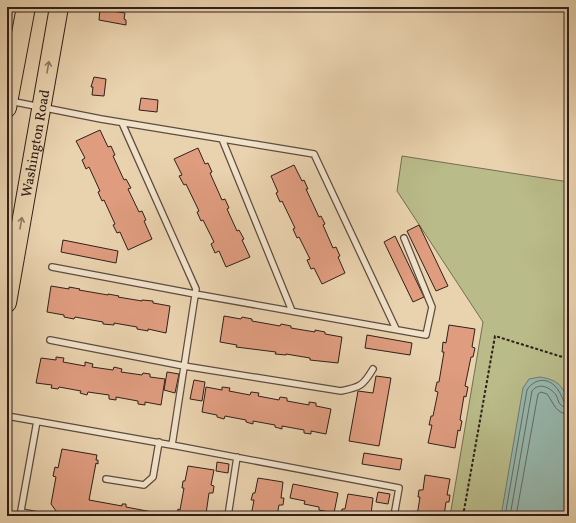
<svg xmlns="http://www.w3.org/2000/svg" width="576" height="523" font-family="Vollkorn,serif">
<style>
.green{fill:#b9bb89;stroke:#746e52}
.water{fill:#97b7ac;stroke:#6e7b72}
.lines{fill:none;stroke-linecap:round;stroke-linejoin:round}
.shore{stroke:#646c63;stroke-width:1}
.building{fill:#df9c7f;stroke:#30201a}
.lane-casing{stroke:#5e4c3f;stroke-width:8}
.primary-casing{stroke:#30201a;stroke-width:20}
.path{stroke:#30201a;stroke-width:2;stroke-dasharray:3 2;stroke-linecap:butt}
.lane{stroke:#f1e2ca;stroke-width:5.5}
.primary{stroke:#e9d2ae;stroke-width:18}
.oneway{stroke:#8c7964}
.labels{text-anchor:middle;stroke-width:3;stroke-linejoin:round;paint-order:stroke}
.street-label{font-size:14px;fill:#30201a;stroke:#f1e2ca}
</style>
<rect width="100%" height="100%" fill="#e9d2ae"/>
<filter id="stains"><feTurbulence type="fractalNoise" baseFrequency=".005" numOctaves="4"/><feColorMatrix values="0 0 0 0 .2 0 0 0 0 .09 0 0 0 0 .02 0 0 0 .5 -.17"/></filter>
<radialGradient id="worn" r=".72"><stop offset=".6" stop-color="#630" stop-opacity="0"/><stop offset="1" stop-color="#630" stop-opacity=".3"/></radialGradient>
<!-- green -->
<path class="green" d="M402 156 569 182V516H450L483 322 397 191Z"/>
<!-- water -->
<path class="water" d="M540 377C559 380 564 387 569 405V516H501L523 388 529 379Z"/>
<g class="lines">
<!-- shore -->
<path class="shore" d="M505 516 527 390C533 380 545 377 554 385 559 390 562 396 564 402L569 403
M510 516 532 391C539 382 550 387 556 395 558 398 558 402 560 404 563 407 565 408 569 408
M516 516 538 394 541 392 547 394C554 403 555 414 569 414"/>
</g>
<!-- building -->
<path class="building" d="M100 9 125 13 124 19 126 20V25L99 20Z
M94 77 106 79 104 96 92 95 93 87H91Z
M141 98 158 100 157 112 139 110Z
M100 130 108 147 111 146 115 155 113 156 124 180 126 179 131 188 128 189 139 212 142 211 146 220 144 221 152 239 128 250 120 232 117 233 113 225 115 224 104 200 102 201 98 192 100 191 89 167 86 169 82 160 85 158 76 141Z
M198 148 205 164 208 163 212 172 210 173 222 200 225 199 229 208 227 209 237 231 239 230 244 239 242 240 250 257 226 267 219 251 215 253 211 244 214 242 203 220 201 221 197 212 199 211 186 184 184 185 179 176 182 175 174 159Z
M294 165 302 181 304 180 308 189H306L319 217 321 216 325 224 323 225 333 248 336 247 340 256 338 257 345 273 322 284 314 268 311 269 307 260 310 259 299 237 297 238 293 229 295 228 282 201 280 202 276 193 278 192 271 176Z
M419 225 448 286 436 291 407 231Z
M395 236 424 297 413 302 384 242Z
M63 240 118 251 116 263 61 252Z
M51 286 69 289V287L80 289 79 290 108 295V294L119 296 118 297 142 301V300L153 301V303L170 306 166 333 148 329V331L137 329V327L114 323V325L103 324V322L75 317 74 319 64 317V315L47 312Z
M224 316 241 319 242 317 252 319V321L280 326 281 324 291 326V328L315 332V330L325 332V334L342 337 338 363 310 360V358L286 354V355L275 354 276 352 236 347 237 345 220 342Z
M449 325 475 329 472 347 475 348 473 357H471L465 386 468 387 466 397 464 396 460 420 462 421 460 431 458 430 455 448 428 443 432 425H429L431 416H433L438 392 435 391 437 382H439L444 352H442L443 342 446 343Z
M367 335 412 343 410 355 365 348Z
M56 357 64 358 63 362 85 366V362L93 364 92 367 113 370 114 367 122 369 121 372 142 375 143 373 150 374V377L165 379 161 405 145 402V405L138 404V401L116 397V400L109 399V395L88 392 87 395 80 393 81 391 59 387 58 389 51 388 52 385 36 383 41 358 56 360Z
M167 372 179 374 175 393 164 390Z
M376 376 391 378 379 446 349 441 358 391 373 393Z
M194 380 205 382 202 401 190 399Z
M206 387 222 390V387L230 388 229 391 250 395 251 392 259 393 258 396 279 400 280 397 287 398V401L309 405V402L316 403V406L331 409 326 434 311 431V434L304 433V430L282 426V429L275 427V425L253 421V424L246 422V420L225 416 224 419 217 417V415L202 412Z
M62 449 97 455 96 460H98V464L96 463 89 500 122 506V504H126V507L152 512 151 516H57L59 515 51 504 56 477 53 476 55 467 58 468Z
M364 453 402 459 400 470 362 464Z
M217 462 229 464 228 473 216 471Z
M188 466 214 470 211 485 214 486 213 493H209L206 514 209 515V516H177L178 509 180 510 184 488H182L183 481H185Z
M425 475 450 479 447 495H450L449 502H446L444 516H417L420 497H418L419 490H423Z
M258 478 283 482 281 498H284L283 505H279L277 516H251L254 500H251L253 493H255Z
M293 484 338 493 334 513 319 510V507L304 504 305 501 290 498Z
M378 492 390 494 388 504 376 502Z
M348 494 373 498 371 514H373V516H341L342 509H345Z"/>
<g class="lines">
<!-- lane casing -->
<g class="lane-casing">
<path id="lane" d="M10 101 101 119 314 154 396 329
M122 123 196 289 172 445
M222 139 292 311
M52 267 195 294 426 335 432 307 404 238
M50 340 184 366 341 391C360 387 363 386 373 369
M7 416 177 446 399 488 394 516
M106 479 144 485 153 477 159 442
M21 512 42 516
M20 516 37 421
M228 516 237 457"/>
</g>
<!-- primary casing -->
<g class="primary-casing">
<g id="primary">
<path d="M7 108 26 7"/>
<path id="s1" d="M7 303 59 7"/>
</g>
</g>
<!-- path -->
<path class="path" d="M463 516 495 336 569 359"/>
<!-- lane -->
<use href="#lane" class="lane"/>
<!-- primary -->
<use href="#primary" class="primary"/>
</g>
<!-- one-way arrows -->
<defs><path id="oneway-shaft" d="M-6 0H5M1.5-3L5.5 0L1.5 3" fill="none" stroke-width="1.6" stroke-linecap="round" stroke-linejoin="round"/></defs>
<g class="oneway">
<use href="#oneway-shaft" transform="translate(48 67) rotate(-80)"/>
<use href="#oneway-shaft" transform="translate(21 223) rotate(-80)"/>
</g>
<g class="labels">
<!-- street labels -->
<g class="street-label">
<text dy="5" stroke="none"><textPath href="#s1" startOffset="162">Washington Road</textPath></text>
</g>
</g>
<!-- margin -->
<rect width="576" height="523" fill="none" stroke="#e9d2ae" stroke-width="24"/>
<rect x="8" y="8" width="560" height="507" fill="none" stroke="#30201a" stroke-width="2"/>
<rect x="12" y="12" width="552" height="499" fill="none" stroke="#30201a"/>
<rect width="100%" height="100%" filter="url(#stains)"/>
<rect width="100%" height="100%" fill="url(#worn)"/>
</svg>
